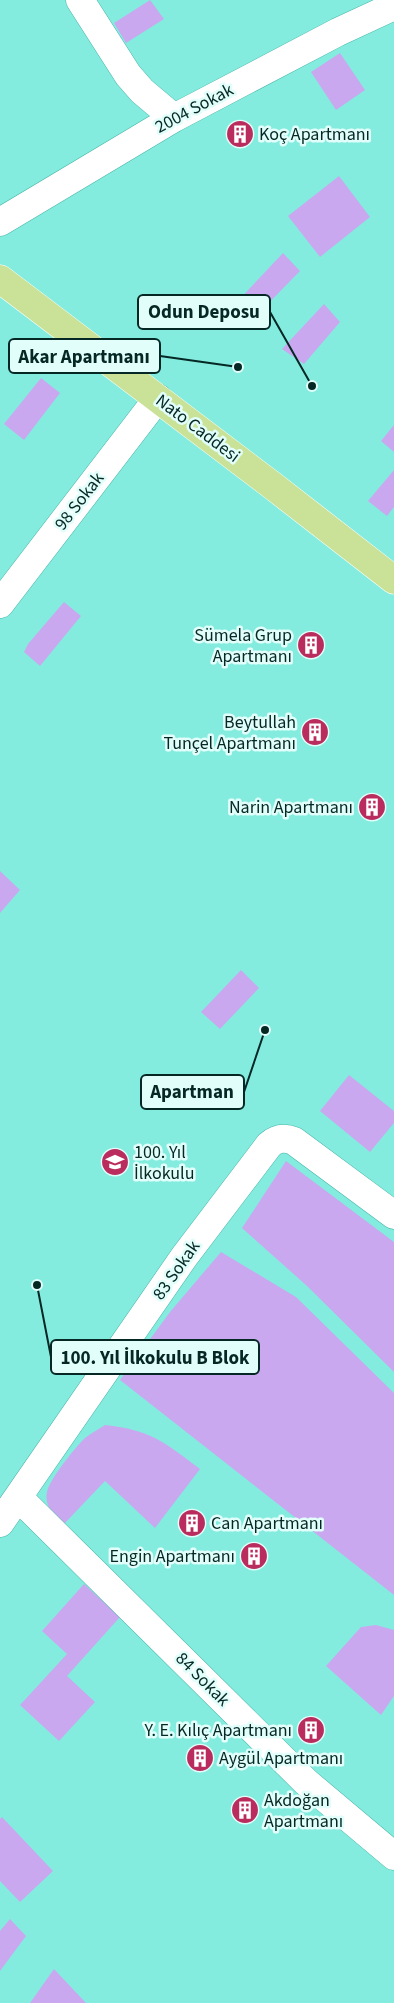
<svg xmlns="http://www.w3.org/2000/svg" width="394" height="2003" font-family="'Source Sans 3',sans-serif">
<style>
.green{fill:#c9a8ef}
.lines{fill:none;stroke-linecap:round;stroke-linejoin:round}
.minor-casing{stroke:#49b5a9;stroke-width:29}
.major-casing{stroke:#fff;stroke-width:29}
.minor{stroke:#fff;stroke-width:28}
.major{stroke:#c9e297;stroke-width:28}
.labels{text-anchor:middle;stroke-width:5;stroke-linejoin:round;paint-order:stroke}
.street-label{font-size:18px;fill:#052825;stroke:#e2fefa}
.poi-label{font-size:18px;fill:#052825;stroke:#e2fefa;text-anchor:start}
.leader{fill:none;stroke:#052825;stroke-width:2}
.callout-dot{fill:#052825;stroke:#e2fefa;stroke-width:2}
.callout{fill:#e2fefa;stroke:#052825;stroke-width:2}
.callout-label{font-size:19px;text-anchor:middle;font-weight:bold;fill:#052825}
</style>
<rect width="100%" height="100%" fill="#83ecdf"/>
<!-- green -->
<path class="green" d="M150 0 164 19 126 43 114 23Z
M340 53 365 90 336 110 311 72Z
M339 176 370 217 320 257 288 216Z
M283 253 300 271 253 319 234 305Z
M324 304 340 322 304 364 282 349Z
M41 378 60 393 24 440 4 424Z
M394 425V452L381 441Z
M394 470V507L387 516 368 501Z
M64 602 81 616 40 666 24 652 28 644Z
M0 871 20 890 0 913Z
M241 970 259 988 220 1029 201 1012Z
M349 1075 394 1111V1123L370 1152 320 1111Z
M286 1161 394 1242V1372L307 1286 242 1228Z
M221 1252 296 1297 394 1393V1595L120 1380 170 1312Z
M105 1425C151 1430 164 1442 200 1469L155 1528 105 1481 64 1524C54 1516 44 1506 47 1492 49 1480 76 1446 85 1438 91 1433 99 1429 105 1425Z
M84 1584 120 1617 67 1676 95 1702 59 1741 20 1705 67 1654 42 1631Z
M376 1625 394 1630V1696L381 1715 326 1666 361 1627Z
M2 1817 53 1871 20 1902 0 1881V1819Z
M10 1919 26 1936 0 1971V1931Z
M54 1969 86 2003H30Z"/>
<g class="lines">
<!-- minor casing -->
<g class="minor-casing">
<path id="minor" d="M80 0 128 75 142 91 174 118
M0 222 174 118 338 32 394 6
M0 604 158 398
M18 1497 306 1782 394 1856
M0 1523 184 1257 269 1145C277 1138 284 1137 294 1141L394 1215"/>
</g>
<!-- major casing -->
<g class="major-casing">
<path id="major" d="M0 279 273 486 394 580"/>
</g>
<!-- minor -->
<use href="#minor" class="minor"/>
<!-- major -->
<use href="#major" class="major"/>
</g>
<!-- icons -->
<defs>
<g id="building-disc" transform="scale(1.4375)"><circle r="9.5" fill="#ba2c5d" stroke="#e2fefa"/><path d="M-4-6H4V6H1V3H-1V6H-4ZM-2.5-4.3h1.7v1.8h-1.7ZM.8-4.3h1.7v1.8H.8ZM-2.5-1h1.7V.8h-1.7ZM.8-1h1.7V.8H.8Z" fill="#fff"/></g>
<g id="school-disc" transform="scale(1.4375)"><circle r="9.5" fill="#ba2c5d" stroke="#e2fefa"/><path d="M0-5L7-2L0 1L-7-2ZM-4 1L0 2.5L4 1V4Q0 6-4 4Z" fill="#fff"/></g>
</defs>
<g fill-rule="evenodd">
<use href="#building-disc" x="240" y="134"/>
<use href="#building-disc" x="311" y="645"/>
<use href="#building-disc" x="315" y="732"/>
<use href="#building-disc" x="372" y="807"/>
<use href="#school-disc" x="115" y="1162"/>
<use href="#building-disc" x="192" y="1523"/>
<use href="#building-disc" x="254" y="1556"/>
<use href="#building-disc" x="311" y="1730"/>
<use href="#building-disc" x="200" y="1758"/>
<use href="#building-disc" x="245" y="1810"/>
</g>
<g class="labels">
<!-- street labels -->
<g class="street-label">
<text transform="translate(194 108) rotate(-28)" y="6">2004 Sokak</text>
<text transform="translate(198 428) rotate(37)" y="6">Nato Caddesi</text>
<text transform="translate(79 501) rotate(-52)" y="6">98 Sokak</text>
<text transform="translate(176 1270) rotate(-55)" y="6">83 Sokak</text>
<text transform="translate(203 1679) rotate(45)" y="6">84 Sokak</text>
</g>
<!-- poi labels -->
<g class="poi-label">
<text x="259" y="140">Koç Apartmanı</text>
<text x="292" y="641" text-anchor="end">Sümela Grup<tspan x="292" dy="21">Apartmanı</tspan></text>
<text x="296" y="728" text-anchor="end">Beytullah<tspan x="296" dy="21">Tunçel Apartmanı</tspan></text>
<text x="353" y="813" text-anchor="end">Narin Apartmanı</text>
<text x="134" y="1158">100. Yıl<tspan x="134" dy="21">İlkokulu</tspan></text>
<text x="211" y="1529">Can Apartmanı</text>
<text x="235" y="1562" text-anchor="end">Engin Apartmanı</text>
<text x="292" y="1736" text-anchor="end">Y. E. Kılıç Apartmanı</text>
<text x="219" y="1764">Aygül Apartmanı</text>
<text x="264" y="1806">Akdoğan<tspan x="264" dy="21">Apartmanı</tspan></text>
</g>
</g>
<!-- callouts -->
<path class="leader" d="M312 386L270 312M238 367L160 356M265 1030L244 1092M37 1285L51 1357"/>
<g class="callout-dot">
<circle cx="312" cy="386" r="5"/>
<circle cx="238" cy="367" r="5"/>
<circle cx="265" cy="1030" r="5"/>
<circle cx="37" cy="1285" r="5"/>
</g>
<g class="callout">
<rect x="138" y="295" width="132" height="34" rx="5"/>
<rect x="9" y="339" width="151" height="34" rx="5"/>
<rect x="141" y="1075" width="103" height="34" rx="5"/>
<rect x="51" y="1340" width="208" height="34" rx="5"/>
</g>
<g class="callout-label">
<text x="204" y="318">Odun Deposu</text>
<text x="84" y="363">Akar Apartmanı</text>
<text x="192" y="1098">Apartman</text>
<text x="155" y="1364">100. Yıl İlkokulu B Blok</text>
</g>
</svg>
